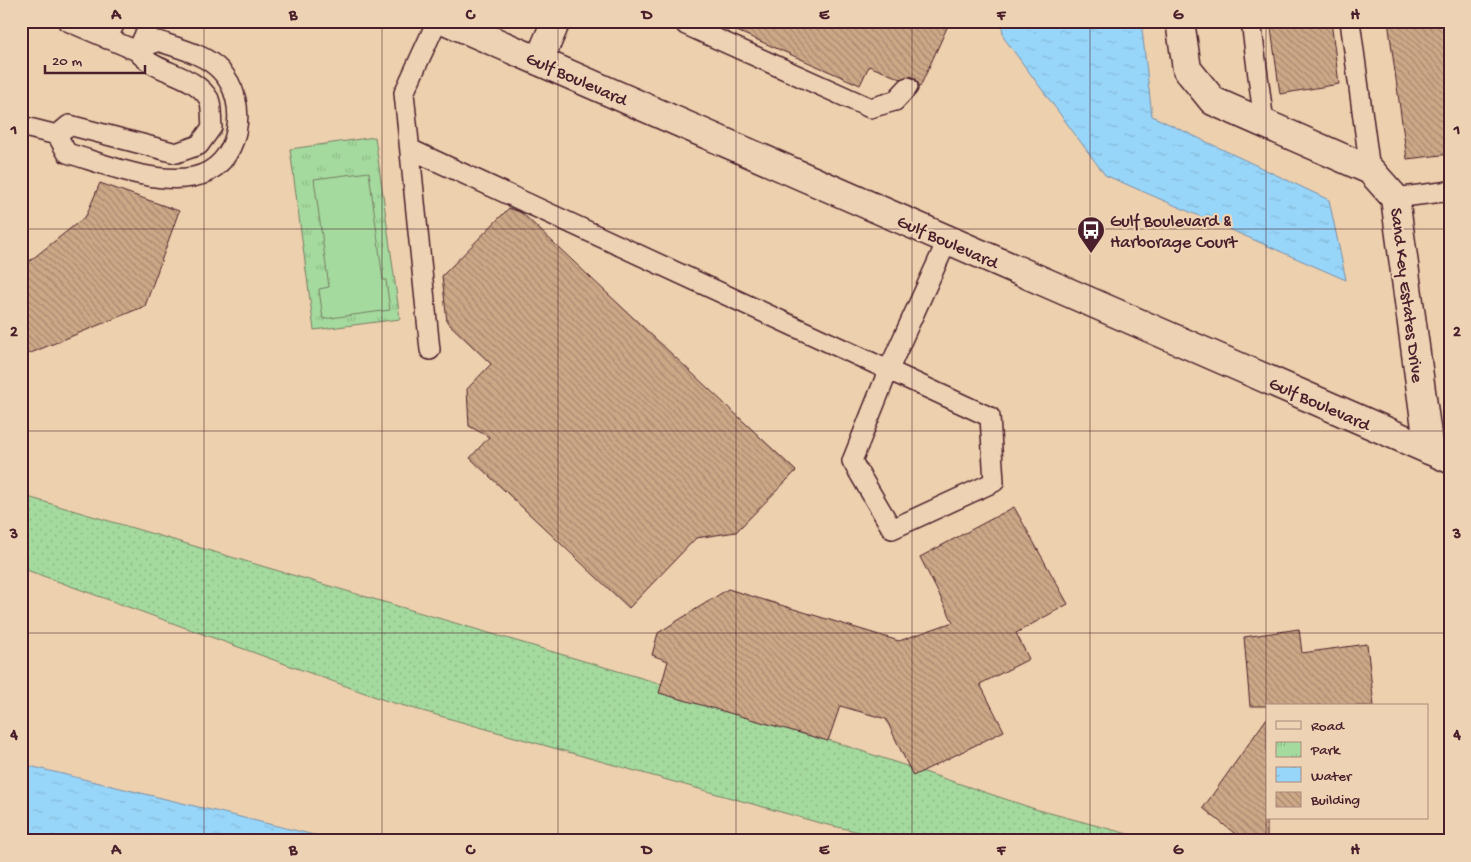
<svg xmlns="http://www.w3.org/2000/svg" width="1471" height="862" font-family="'Gochi Hand',sans-serif">
<style>
.grass{fill:url(#grass-dots);stroke:#777c64}
.park{fill:url(#park-tufts);stroke:#777c64}
.pitch{fill:#a4da9e;stroke:#777c64}
.water{fill:url(#water-ripples);stroke:#798da7}
.building{fill:url(#building-back-hatch);stroke:#4a1f2b}
.lines{fill:none;stroke-linecap:round;stroke-linejoin:round}
.service-casing{stroke:#4a1f2b;stroke-width:22}
.minor-casing{stroke:#4a1f2b;stroke-width:31}
.primary-casing{stroke:#4a1f2b;stroke-width:31}
.service{stroke:#edd2b4;stroke-width:19}
.minor{stroke:#edd2b4;stroke-width:28}
.primary{stroke:#edd2b4;stroke-width:28}
.grid{fill:none;stroke:#4a1f2b;stroke-width:1;stroke-opacity:0.55}
.labels{text-anchor:middle;stroke-width:4.5;stroke-linejoin:round;paint-order:stroke}
.street-label{font-size:18px;fill:#4a1f2b;stroke:#edd2b4}
.poi-label{font-size:18px;fill:#4a1f2b;stroke:#edd2b4;text-anchor:start}
.neatline{fill:none;stroke:#4a1f2b;stroke-width:2}
.grid-label{font-size:16px;text-anchor:middle;font-weight:bold;fill:#4a1f2b}
</style>
<defs>
<pattern id="grass-dots" width="8" height="8" patternUnits="userSpaceOnUse" patternTransform="scale(1.25)"><rect width="8" height="8" fill="#a4da9e"/><path d="M2 2h.1M6 6h.1" fill="none" stroke="#8fbb88" stroke-width="1.8" stroke-linecap="round"/></pattern>
<pattern id="park-tufts" width="24" height="20" patternUnits="userSpaceOnUse" patternTransform="scale(1.25)"><rect width="24" height="20" fill="#a4da9e"/><path d="M3 7l-1-3M5 7V3M7 7l1-3M15 17l-1-3M17 17v-4M19 17l1-3" fill="none" stroke="#8fbb88"/></pattern>
<pattern id="water-ripples" width="26" height="14" patternUnits="userSpaceOnUse" patternTransform="scale(1.25)"><rect width="26" height="14" fill="#98d6f9"/><path d="M2 4q2-2 4 0t4 0M15 11q2-2 4 0t4 0" fill="none" stroke="#84b7d6"/></pattern>
<pattern id="building-back-hatch" width="6" height="6" patternUnits="userSpaceOnUse" patternTransform="scale(1.25)"><rect width="6" height="6" fill="#cca887"/><path d="M-1 5l2 2M0 0l6 6M5-1l2 2" fill="none" stroke="#a8886f"/></pattern>
</defs>
<rect width="100%" height="100%" fill="#edd0ad"/>
<filter id="ink" filterUnits="userSpaceOnUse"><feTurbulence type="fractalNoise" baseFrequency=".02" numOctaves="2"/><feDisplacementMap in="SourceGraphic" scale="10" xChannelSelector="R" yChannelSelector="G"/><feConvolveMatrix kernelMatrix="1 2 1 2 8 2 1 2 1" color-interpolation-filters="sRGB"/></filter>
<g filter="url(#ink)">
<!-- grass -->
<path class="grass" d="M21 495 655 682 1035 809 1154 841H899L820 823 387 701 21 568Z"/>
<!-- park -->
<path class="park" d="M375 137 400 319 314 330 290 149Z"/>
<!-- pitch -->
<path class="pitch" d="M369 172 383 280H386L390 310 323 319 319 289 329 287 314 179Z"/>
<!-- water -->
<path class="water" d="M1001 21H1141L1152 116 1329 200 1346 280 1105 175 1004 38Z
M21 764 339 841H21Z"/>
<!-- building -->
<path class="building" d="M714 21H950L920 87 916 79 911 76 901 79 869 66 860 85Z
M1270 21H1331L1339 84 1280 94Z
M1388 21H1450V154L1407 159Z
M100 183 179 211 145 306 21 357V268L86 216Z
M509 208 522 213 796 471 736 532 696 538 629 608 470 458 489 437 469 426 467 389 491 364 447 322 442 276Z
M1014 507 1068 604 1016 633 1029 659 980 684 1004 731 913 776 886 719 840 706 828 741 659 693 668 661 652 655 658 633 728 589 899 641 953 622 920 557Z
M1299 629 1302 653 1367 644 1374 706H1250L1244 637Z
M1267 718V841H1244L1203 808Z"/>
<g class="lines">
<!-- service casing -->
<g class="service-casing">
<path id="service" d="M67 21 137 51C155 74 194 73 209 99 212 106 211 119 212 127L199 145 176 153 69 125 57 135 67 153C105 164 152 184 193 177 241 168 251 101 220 70 205 54 178 48 158 41L137 51
M685 21 686 25 870 108 895 101 908 87
M1251 21 1264 123
M1350 21 1370 170
M107 39 116 21
M137 51 151 21
M21 126 57 135
M410 149C603 239 796 329 990 417L994 482 892 529 852 461 888 371 947 241
M1395 198 1450 191
M430 350 404 93 437 21"/>
</g>
<!-- minor casing -->
<g class="minor-casing">
<path id="minor" d="M1180 21 1187 69 1213 101 1370 170 1395 198 1429 450
M539 61 556 21"/>
</g>
<!-- primary casing -->
<g class="primary-casing">
<path id="primary" d="M447 21 1450 459"/>
</g>
<!-- service -->
<use href="#service" class="service"/>
<!-- minor -->
<use href="#minor" class="minor"/>
<!-- primary -->
<use href="#primary" class="primary"/>
</g>
</g>
<!-- grid -->
<path class="grid" d="M204 21V841M382 21V841M558 21V841M736 21V841M912 21V841M1090 21V841M1266 21V841M21 229H1450M21 431H1450M21 633H1450"/>
<!-- icons -->
<defs>
<g id="bus-pin" transform="scale(1.4375)"><path d="M0 17L-7.5 6A9.5 9.5 0 1 1 7.5 6Z" fill="#4a1f2b" stroke="#edd2b4"/><path d="M-5-6H5V4H4V6H2V4H-2V6H-4V4H-5ZM-3.5-4V0h7V-4ZM-3.5 1.2v1.5H-2V1.2ZM2 1.2v1.5H3.5V1.2Z" fill="#fff"/></g>
</defs>
<g fill-rule="evenodd">
<use href="#bus-pin" x="1091" y="230"/>
</g>
<g class="labels">
<!-- street labels -->
<g class="street-label">
<text transform="translate(577 78) rotate(24)" y="6">Gulf Boulevard</text>
<text transform="translate(948 241) rotate(24)" y="6">Gulf Boulevard</text>
<text transform="translate(1408 295) rotate(83)" y="6">Sand Key Estates Drive</text>
<text transform="translate(1320 403) rotate(24)" y="6">Gulf Boulevard</text>
</g>
<!-- poi labels -->
<g class="poi-label">
<text x="1110" y="226">Gulf Boulevard &amp;<tspan x="1110" dy="21">Harborage Court</tspan></text>
</g>
</g>
<!-- margin -->
<rect width="1471" height="862" fill="none" stroke="#edd2b4" stroke-width="55"/>
<!-- legend -->
<rect x="1266" y="704" width="162" height="115" fill="#edd2b4" stroke="#ac8a7d"/>
<rect x="1276" y="721" width="25" height="8" fill="#edd2b4" stroke="#ac8a7d"/>
<text x="1311" y="730" font-size="15" fill="#4a1f2b">Road</text>
<rect x="1276" y="742" width="25" height="15" fill="url(#park-tufts)" stroke="#ac8a7d"/>
<text x="1311" y="754" font-size="15" fill="#4a1f2b">Park</text>
<rect x="1276" y="767" width="25" height="15" fill="url(#water-ripples)" stroke="#ac8a7d"/>
<text x="1311" y="780" font-size="15" fill="#4a1f2b">Water</text>
<rect x="1276" y="792" width="25" height="15" fill="url(#building-back-hatch)" stroke="#ac8a7d"/>
<text x="1311" y="804" font-size="15" fill="#4a1f2b">Building</text>
<!-- scale -->
<path d="M45 65v8h100v-8" fill="none" stroke="#4a1f2b" stroke-width="2.5"/>
<text x="52" y="65" font-size="15" fill="#4a1f2b" stroke="#edd2b4" stroke-width="4" paint-order="stroke">20 m</text>
<rect x="28" y="28" width="1416" height="806" class="neatline"/>
<g class="grid-label">
<text x="116" y="19">A</text>
<text x="293" y="19">B</text>
<text x="470" y="19">C</text>
<text x="647" y="19">D</text>
<text x="824" y="19">E</text>
<text x="1001" y="19">F</text>
<text x="1178" y="19">G</text>
<text x="1355" y="19">H</text>
<text x="14" y="134">1</text>
<text x="1457" y="134">1</text>
<text x="14" y="336">2</text>
<text x="1457" y="336">2</text>
<text x="14" y="538">3</text>
<text x="1457" y="538">3</text>
<text x="14" y="739">4</text>
<text x="1457" y="739">4</text>
<text x="116" y="854">A</text>
<text x="293" y="854">B</text>
<text x="470" y="854">C</text>
<text x="647" y="854">D</text>
<text x="824" y="854">E</text>
<text x="1001" y="854">F</text>
<text x="1178" y="854">G</text>
<text x="1355" y="854">H</text>
</g>
</svg>
